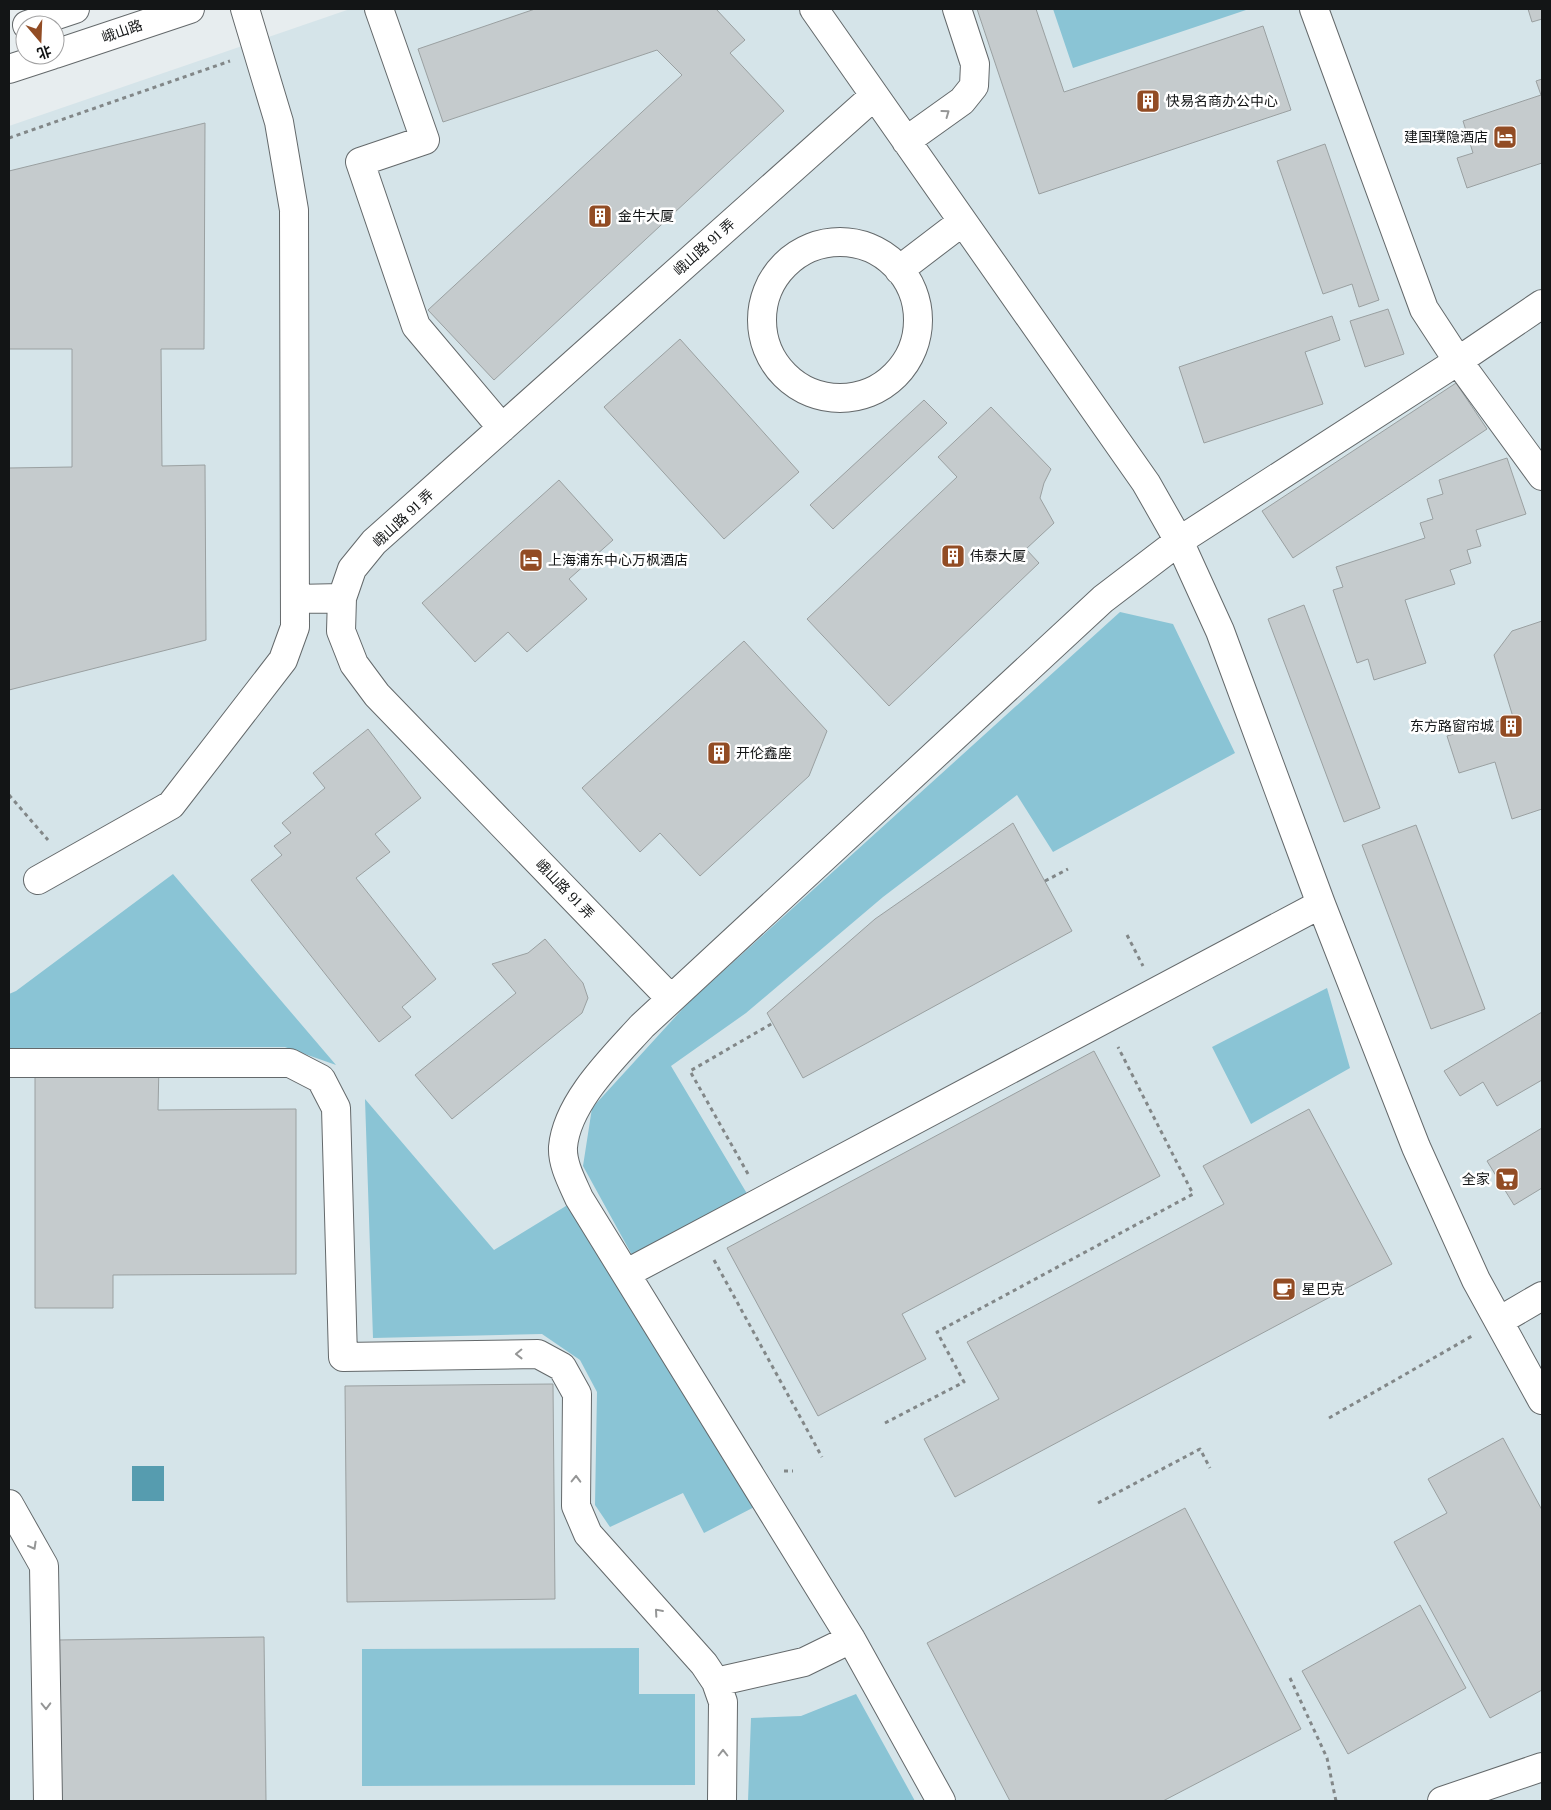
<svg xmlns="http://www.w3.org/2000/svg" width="1551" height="1810" font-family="Lora,'Noto Sans SC',serif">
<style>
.built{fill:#d5e4e9}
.green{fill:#8ac4d5}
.water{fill:#569caf}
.building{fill:#c5cbcd;stroke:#9aa0a1}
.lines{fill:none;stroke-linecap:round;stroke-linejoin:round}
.minor-casing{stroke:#64696b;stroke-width:30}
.path{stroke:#828788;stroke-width:3;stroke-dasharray:4 4;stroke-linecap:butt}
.minor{stroke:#fff;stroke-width:28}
.oneway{stroke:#959696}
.labels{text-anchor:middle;stroke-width:5;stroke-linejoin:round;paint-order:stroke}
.street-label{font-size:14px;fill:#131516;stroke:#fff}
.poi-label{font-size:14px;fill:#131516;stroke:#fff;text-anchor:start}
</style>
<rect width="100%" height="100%" fill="#e7edef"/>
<!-- built -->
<path class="built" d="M350 9H1542V1801H9V126Z"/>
<!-- green -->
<path class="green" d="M1053 9H1249L1073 68Z
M1120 612 1173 624 1235 753 1053 852 1017 795 883 897 746 1013 671 1066 749 1197 632 1255 583 1166 592 1108 688 1003Z
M173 874 336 1065 285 1047 9 1048V994L16 991Z
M1327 988 1350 1068 1251 1124 1212 1047Z
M365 1099 494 1250 579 1198 766 1501 704 1533 683 1493 610 1527 595 1505 597 1392 580 1360 542 1334 373 1338Z
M639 1648V1694H695V1785L362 1786V1649Z
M856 1694 915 1801H748L751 1718 801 1716Z"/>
<!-- water -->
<path class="water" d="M132 1466H164V1501H132Z"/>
<!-- building -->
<path class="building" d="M535 9H716L745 40 730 53 784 111 494 380 428 310 682 75 657 50 443 122 418 49Z
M977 9H1036L1064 92 1263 26 1291 110 1039 194Z
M1528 9H1542V19L1532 22Z
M1542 79V163L1467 188 1457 158 1473 153 1463 121 1541 95 1536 81Z
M205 123 204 349H161L162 466 205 465 206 640 9 690V468L72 467V349H9V171Z
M1325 144 1379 300 1359 307 1352 284 1323 294 1277 161Z
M1388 309 1404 354 1365 367 1350 321Z
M1332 316 1340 340 1305 352 1323 404 1204 443 1179 367Z
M680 339 799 472 724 539 604 407Z
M1456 383 1487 429 1293 558 1262 511Z
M924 400 947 423 833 529 810 505Z
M991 407 1051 469 1044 483 1040 498 1054 523 1026 549 1039 563 889 706 807 619 957 477 938 457Z
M1507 458 1526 514 1476 530 1481 546 1467 550 1471 563 1450 570 1455 584 1405 600 1426 663 1374 680 1368 659 1357 663 1333 590 1343 587 1336 567 1425 538 1420 523 1433 519 1427 499 1443 494 1439 480Z
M559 480 613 540 569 579 587 599 527 652 508 632 475 662 422 603Z
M1304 605 1380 808 1344 822 1268 619Z
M1542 621V809L1512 819 1495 762 1459 773 1447 736 1513 717 1494 655 1512 631Z
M744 641 827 731 809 776 700 876 660 833 640 852 582 788Z
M368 729 421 798 375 834 390 852 356 878 436 979 402 1007 411 1017 379 1042 251 880 282 855 274 846 291 833 282 823 325 788 313 773Z
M1013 823 1072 931 803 1078 767 1013 875 919Z
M1416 825 1485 1009 1431 1029 1362 845Z
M545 939 583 983 588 998 582 1013 452 1119 415 1075 516 993 492 964 528 953Z
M1542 1012V1080L1497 1106 1483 1082 1460 1096 1444 1071Z
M1094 1051 1160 1176 902 1314 926 1359 818 1416 727 1248Z
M35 1064H159L158 1110 296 1109V1274L113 1275V1308H35Z
M1309 1109 1392 1264 955 1497 924 1439 999 1399 967 1342 1224 1204 1203 1166Z
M1542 1128V1188L1514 1205 1487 1161Z
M553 1384 555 1599 347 1602 345 1386Z
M1503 1438 1542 1510V1690L1490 1718 1394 1542 1447 1513 1428 1479Z
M1185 1508 1301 1729 1163 1801H1010L927 1643Z
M1420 1605 1466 1688 1348 1754 1302 1671Z
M264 1637 266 1801H58L57 1640Z"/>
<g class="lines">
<!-- minor casing -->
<g class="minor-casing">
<path id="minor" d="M379 9 425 140 360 162 416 326 502 428
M814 9 1146 483 1179 541 1220 631 1321 904 1416 1147 1476 1280 1542 1400
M1314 9 1424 309 1458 361 1542 476
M27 25 75 9
M55 54 190 9
M9 69 52 55
M906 141 962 101 974 86 975 64 957 9
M762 320a78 78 0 1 1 156 0a78 78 0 1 1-156 0Z
M899 270 962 222
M295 599 342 598
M38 880 171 805 283 660 295 627 294 210 279 122 245 9
M671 999 377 695 354 664 341 631 342 598 352 569 374 542 874 96
M9 1063H290L321 1079 336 1108 343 1357 538 1354 562 1367 577 1394 576 1506 588 1534 704 1664 716 1682 723 1702 722 1801
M627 1273 1321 904
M1499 1321 1542 1296
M9 1504 44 1566 48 1801
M716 1682 804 1662 851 1639
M941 1801 851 1639 579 1198C572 1182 562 1164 563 1147 567 1102 614 1057 642 1026L1103 599 1179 541 1458 361 1542 304
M1442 1801 1542 1767"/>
</g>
<!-- path -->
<path class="path" d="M9 138 230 61
M9 795 48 840
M1045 881 1068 869
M1127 935 1143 966
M748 1174 690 1071 773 1023
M714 1260 822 1457
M1329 1418 1472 1336
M885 1423 964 1382 937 1332 1193 1194 1118 1047
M784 1471H793
M1098 1503 1200 1449 1210 1468
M1290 1678 1327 1758 1336 1801"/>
<!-- minor -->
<use href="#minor" class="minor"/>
</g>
<!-- one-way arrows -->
<defs><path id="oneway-chevron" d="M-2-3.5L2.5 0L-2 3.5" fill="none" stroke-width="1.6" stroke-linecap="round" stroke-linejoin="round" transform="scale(1.25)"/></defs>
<g class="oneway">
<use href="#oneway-chevron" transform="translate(946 113) rotate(-36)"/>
<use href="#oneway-chevron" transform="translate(519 1354) rotate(179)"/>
<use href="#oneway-chevron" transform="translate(576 1479) rotate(-89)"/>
<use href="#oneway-chevron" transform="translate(33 1546) rotate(61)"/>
<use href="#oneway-chevron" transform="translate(658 1612) rotate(-131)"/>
<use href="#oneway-chevron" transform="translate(46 1706) rotate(89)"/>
<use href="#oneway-chevron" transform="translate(723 1753) rotate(-90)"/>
</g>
<!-- icons -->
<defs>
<g id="building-square" transform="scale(1.25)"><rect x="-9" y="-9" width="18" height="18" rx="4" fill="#924c24" stroke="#fff"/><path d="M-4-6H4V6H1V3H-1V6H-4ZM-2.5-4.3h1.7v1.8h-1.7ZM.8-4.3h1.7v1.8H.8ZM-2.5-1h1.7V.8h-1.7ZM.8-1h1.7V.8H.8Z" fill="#fff"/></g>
<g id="hotel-square" transform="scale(1.25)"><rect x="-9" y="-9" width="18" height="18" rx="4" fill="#924c24" stroke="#fff"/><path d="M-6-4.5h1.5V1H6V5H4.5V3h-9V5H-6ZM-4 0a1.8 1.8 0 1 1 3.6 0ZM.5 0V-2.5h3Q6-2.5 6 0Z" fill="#fff"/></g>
<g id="supermarket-square" transform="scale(1.25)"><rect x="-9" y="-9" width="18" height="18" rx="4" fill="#924c24" stroke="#fff"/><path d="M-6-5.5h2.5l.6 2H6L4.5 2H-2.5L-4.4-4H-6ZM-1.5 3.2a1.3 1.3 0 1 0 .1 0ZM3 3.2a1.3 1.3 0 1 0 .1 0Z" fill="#fff"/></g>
<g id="cafe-square" transform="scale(1.25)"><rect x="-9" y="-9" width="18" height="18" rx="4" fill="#924c24" stroke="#fff"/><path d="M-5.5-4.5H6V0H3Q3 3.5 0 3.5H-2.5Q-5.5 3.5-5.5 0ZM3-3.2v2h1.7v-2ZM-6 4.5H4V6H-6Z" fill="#fff"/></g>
</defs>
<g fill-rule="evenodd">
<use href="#building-square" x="1148" y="101"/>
<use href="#hotel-square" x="1505" y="137"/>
<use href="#building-square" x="600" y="216"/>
<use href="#building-square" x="953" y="556"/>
<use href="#hotel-square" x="531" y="560"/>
<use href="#building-square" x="1511" y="726"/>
<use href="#building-square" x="719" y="753"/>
<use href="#supermarket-square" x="1507" y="1179"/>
<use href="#cafe-square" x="1284" y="1289"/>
</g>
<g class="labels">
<!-- street labels -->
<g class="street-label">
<text transform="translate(122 31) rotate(-19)" y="5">峨山路</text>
<text transform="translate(704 247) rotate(-42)" y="5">峨山路 91 弄</text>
<text transform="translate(403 518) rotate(-43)" y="5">峨山路 91 弄</text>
<text transform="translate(565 889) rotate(46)" y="5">峨山路 91 弄</text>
</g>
<!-- poi labels -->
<g class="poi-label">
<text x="1166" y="106">快易名商办公中心</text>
<text x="1488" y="142" text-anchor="end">建国璞隐酒店</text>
<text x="618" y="221">金牛大厦</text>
<text x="970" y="561">伟泰大厦</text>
<text x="548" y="565">上海浦东中心万枫酒店</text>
<text x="1494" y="731" text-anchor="end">东方路窗帘城</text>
<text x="736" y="758">开伦鑫座</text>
<text x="1490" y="1184" text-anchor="end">全家</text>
<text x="1302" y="1294">星巴克</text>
</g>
</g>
<!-- border -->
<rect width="1551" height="1810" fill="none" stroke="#131516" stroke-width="20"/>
<!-- north arrow -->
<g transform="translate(40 40) rotate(161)"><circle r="24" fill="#ffffff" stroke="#a1a1a2"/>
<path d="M0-4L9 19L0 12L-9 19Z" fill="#924c24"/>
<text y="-8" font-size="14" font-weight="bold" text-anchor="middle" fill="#131516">北</text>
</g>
</svg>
